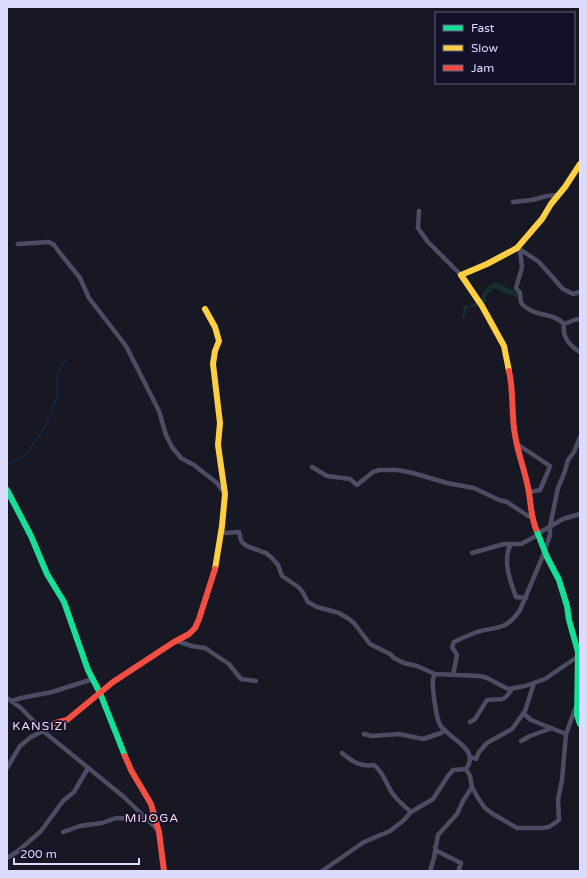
<svg xmlns="http://www.w3.org/2000/svg" width="587" height="878" font-family="'Varela Round',sans-serif">
<style>
.green{fill:#15302e}
.lines{fill:none;stroke-linecap:round;stroke-linejoin:round}
.stream{stroke:#0f2948;stroke-width:1.5}
.street{stroke:#4c4d65;stroke-width:4.5}
.fast{stroke:#16e098;stroke-width:6}
.slow{stroke:#ffcf43;stroke-width:6}
.jam{stroke:#f24e42;stroke-width:6}
.labels{text-anchor:middle;stroke-width:3.5;stroke-linejoin:round;paint-order:stroke}
.quarter-label{font-size:12px;letter-spacing:1px;fill:#feddf6;stroke:#13112a}
</style>
<rect width="100%" height="100%" fill="#181724"/>
<!-- green -->
<path class="green" d="M496 283 520 293 516 297 494 288 486 295V299L487 302 478 304 475 307H469L466 310 465 316 462 318 464 306 472 305 481 299 484 292 490 285Z"/>
<g class="lines">
<!-- stream -->
<path class="stream" d="M7 464 26 455 45 427 57 397V375L65 360"/>
<!-- street -->
<path class="street" d="M513 202 532 200 547 196 557 195
M419 211 418 228 428 242 461 275
M18 244 49 242 54 245 60 253 80 278 89 298 126 346 159 411 166 435 172 447 181 458 194 465 217 483 225 494
M518 248 539 262 563 289 573 294 580 292
M520 249 522 267 516 288C517 289 519 291 520 293 521 297 519 301 523 305 535 317 553 312 564 324 562 337 569 345 580 352
M564 324 577 319 580 320
M517 444 550 466 549 469 540 490 529 492
M312 467 327 476 350 479 357 485 373 472 379 470H398L413 473 447 483 474 488 499 500 507 502 528 516 532 517
M221 530 225 533 239 532C240 535 240 539 242 542 246 548 256 548 262 552L266 553 272 558 278 565 282 576 297 586 302 591 308 602 317 607 339 613 349 619 354 623 370 644 390 654 394 658 404 663 417 666 435 674 480 676 487 678 508 689 525 686 545 679 577 657
M537 534 563 519 580 514
M511 544C502 559 510 581 516 597L526 598
M472 553 504 544H521L538 535
M177 641 192 646 205 648 229 664 241 679 256 681
M435 674C435 675 433 678 433 679 432 687 436 718 440 725 449 739 481 749 466 769
M453 675 457 655 452 647 454 642C462 638 469 635 477 632 497 626 506 631 520 610L542 558 550 535V526L558 488 565 471 568 460 574 452 580 437
M7 698 21 708 43 731 124 797 158 830
M12 701 21 698 52 692 93 679
M523 713 531 720 566 734
M470 722 475 719 487 700C502 698 502 704 512 689
M364 734 372 736 399 734 423 739 441 733 445 730
M521 741 530 736 552 728
M342 753C353 762 360 767 374 765 384 772 386 785 393 794 398 801 404 806 411 812
M471 757 476 759 479 752 487 743 512 729 515 725 525 711 534 683
M7 768 20 746 31 737 43 731
M63 832 80 826 102 823 116 818 146 819
M435 847 437 851 461 863 459 869 460 871
M7 858 17 852 41 831 63 801 74 792 88 768
M322 871 364 842 390 831 404 820 411 812 433 799 448 776 453 770 466 769 470 776 472 787 478 798 485 808 493 814 517 828H542L549 827 559 820 558 800 562 780 566 734 575 709
M430 871 434 858 438 835 457 814 463 801 472 787"/>
<!-- fast -->
<path class="fast" d="M7 490 31 536 47 574 64 602 88 670 100 693 125 756
M536 529 547 557 559 580 567 606 569 620 578 652 577 715 580 724"/>
<!-- slow -->
<path class="slow" d="M205 309 215 327 219 341 215 351 213 364 220 423 218 445 225 494 222 526 215 569
M509 371 504 346 482 306 461 275 487 264 517 248 542 219 551 204 565 187 580 164"/>
<!-- jam -->
<path class="jam" d="M509 371C514 392 511 414 515 435 518 455 526 473 529 493 531 505 531 517 536 529
M40 727 67 720 113 682 174 642 189 634 195 628 199 619 215 569
M125 756 131 770 151 804 159 832 164 871"/>
</g>
<g class="labels">
<!-- quarter labels -->
<g class="quarter-label">
<text x="40" y="730">KANSIZI</text>
<text x="152" y="822">MIJOGA</text>
</g>
</g>
<!-- border -->
<rect width="587" height="878" fill="none" stroke="#dbdbfe" stroke-width="16"/>
<!-- legend -->
<rect x="435" y="12" width="140" height="72" fill="#13112a" stroke="#63627f"/>
<rect x="443" y="25" width="20" height="6" fill="#16e098" stroke="#63627f"/>
<text x="471" y="32" font-size="12" fill="#dbdbfe">Fast</text>
<rect x="443" y="45" width="20" height="6" fill="#ffcf43" stroke="#63627f"/>
<text x="471" y="52" font-size="12" fill="#dbdbfe">Slow</text>
<rect x="443" y="65" width="20" height="6" fill="#f24e42" stroke="#63627f"/>
<text x="471" y="72" font-size="12" fill="#dbdbfe">Jam</text>
<!-- scale -->
<path d="M14 858v6h125v-6" fill="none" stroke="#dbdbfe" stroke-width="2"/>
<text x="20" y="858" font-size="12" fill="#dbdbfe" stroke="#13112a" stroke-width="3" paint-order="stroke">200 m</text>
</svg>
